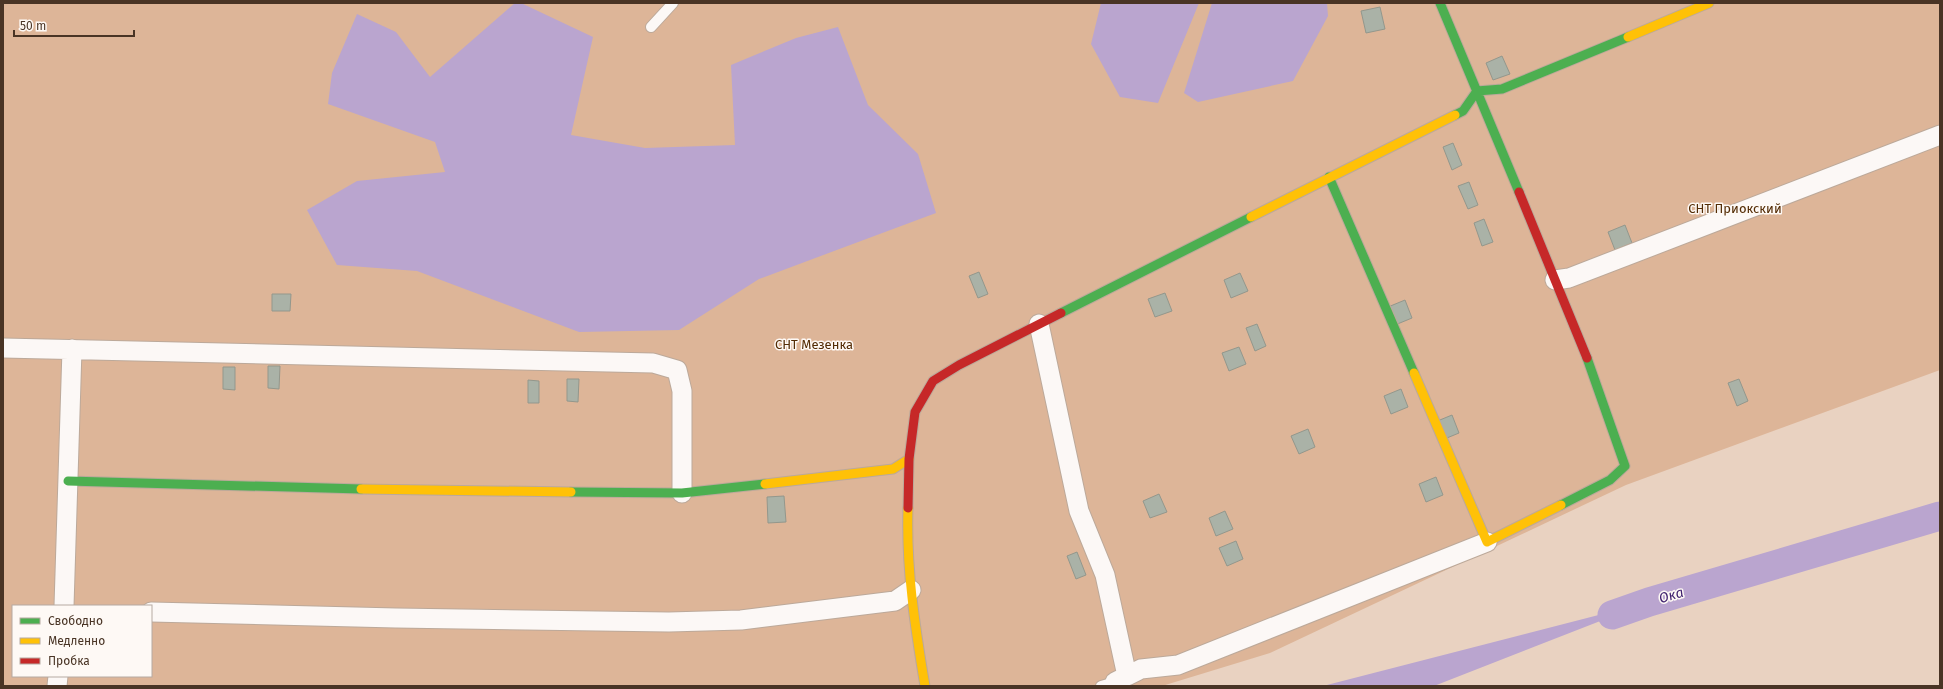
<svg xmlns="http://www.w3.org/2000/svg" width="1943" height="689" font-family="'Fira Sans',sans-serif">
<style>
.green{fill:#ddb598;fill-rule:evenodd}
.water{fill:#baa5cf}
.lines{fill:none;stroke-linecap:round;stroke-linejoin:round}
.river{stroke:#baa5cf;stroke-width:29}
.building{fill:#aab2a7;stroke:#93978c}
.lane-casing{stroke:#bca99a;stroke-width:12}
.street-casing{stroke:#bca99a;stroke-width:21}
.fast-casing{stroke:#bca99a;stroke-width:11}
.slow-casing{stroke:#bca99a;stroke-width:11}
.jam-casing{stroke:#bca99a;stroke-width:11}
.lane{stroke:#fcf8f6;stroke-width:10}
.street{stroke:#fcf8f6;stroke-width:19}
.fast{stroke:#4caf50;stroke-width:9}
.slow{stroke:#ffc107;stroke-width:9}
.jam{stroke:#c62828;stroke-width:9}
.labels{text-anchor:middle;stroke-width:3;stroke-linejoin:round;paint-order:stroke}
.park-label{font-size:13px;fill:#532b04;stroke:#fef9f5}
.water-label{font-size:14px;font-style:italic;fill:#40216f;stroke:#fef9f5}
</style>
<rect width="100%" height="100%" fill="#e9d2c1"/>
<!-- green -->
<path class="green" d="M3 3H1940V370L1626 485 1270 653 1162 686H3ZM13 606H151V676H13Z"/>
<!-- water -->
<path class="water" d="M515 3H521L593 37 571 135 645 148 735 145 731 65 796 38 838 27 868 105 918 154 936 213 759 279 679 330 579 332 417 271 337 265 307 210 357 181 445 172 435 142 328 104 332 73 357 14 396 32 430 77Z
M1101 3H1199L1158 103 1120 97 1091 44Z
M1212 3H1327L1328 16 1293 81 1198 102 1184 93Z
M1649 602 1434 686H1323Z"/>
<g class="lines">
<!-- river -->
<path class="river" d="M1612 615 1649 602 1940 516"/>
</g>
<!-- building -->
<path class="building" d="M1380 7 1385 29 1366 33 1361 11Z
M1502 56 1510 74 1493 80 1486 63Z
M1453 143 1462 165 1452 170 1443 147Z
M1469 182 1478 205 1468 209 1458 186Z
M1484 219 1493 242 1482 246 1474 223Z
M1625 225 1632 243 1615 250 1608 232Z
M979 272 988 294 978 298 969 276Z
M1240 273 1248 291 1231 298 1224 280Z
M1165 293 1172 311 1155 317 1148 299Z
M272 294H291L290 311H272Z
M1405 300 1412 318 1395 325 1388 307Z
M1257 324 1266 346 1255 351 1246 328Z
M1239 347 1246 364 1229 371 1222 353Z
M268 366H280L279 389 268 388Z
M223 367H235V390L223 389Z
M567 379H579L578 402 567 401Z
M1739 379 1748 401 1737 406 1728 383Z
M528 380 539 381V403H528Z
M1401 389 1408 407 1391 414 1384 396Z
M1452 415 1459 433 1442 440 1435 422Z
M1308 429 1315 447 1299 454 1291 436Z
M1436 477 1443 495 1426 502 1419 484Z
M1159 494 1167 512 1150 518 1143 501Z
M784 496 786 522 768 523 767 497Z
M1225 511 1233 529 1216 536 1209 518Z
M1236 541 1243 559 1227 566 1219 548Z
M1077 552 1086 575 1076 579 1067 556Z"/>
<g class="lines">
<!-- lane casing -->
<g class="lane-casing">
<path id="lane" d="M651 27 673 3
M1101 686 1115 682"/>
</g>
<!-- street casing -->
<g class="street-casing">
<path id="street" d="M1555 280 1569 278 1940 135
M1039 324 1079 511 1105 575 1127 676
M3 348 653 363 677 370 682 391V493
M64 606 72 349
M151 612 396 618 669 622 741 620 895 601 911 590
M1115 682 1141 669 1178 665 1487 542
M57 686 58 676"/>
</g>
<!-- fast casing -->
<g class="fast-casing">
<path id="fast" d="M1440 3 1519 192
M1455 115 1463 111 1477 91 1502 89 1628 37
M1329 177 1414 373
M1061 313 1251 217
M68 481 361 489
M571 492 682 493 765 484
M1561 505 1610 480 1625 466 1587 358"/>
</g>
<!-- slow casing -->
<g class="slow-casing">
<path id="slow" d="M1628 37 1709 3
M1251 217 1455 115
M1414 373 1487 542 1561 505
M765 484 893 469 909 459
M361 489 571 492
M908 508C906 568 915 627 925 686"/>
</g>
<!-- jam casing -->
<g class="jam-casing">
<path id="jam" d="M1519 192 1587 358
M908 508 909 459 915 412 933 381 959 365 1061 313"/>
</g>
<!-- lane -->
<use href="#lane" class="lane"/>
<!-- street -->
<use href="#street" class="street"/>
<!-- fast -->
<use href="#fast" class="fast"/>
<!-- slow -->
<use href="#slow" class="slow"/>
<!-- jam -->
<use href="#jam" class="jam"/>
</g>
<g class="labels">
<!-- park labels -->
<g class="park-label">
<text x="1735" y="213">СНТ Приокский</text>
<text x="814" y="349">СНТ Мезенка</text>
</g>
<!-- water labels -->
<g class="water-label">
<text transform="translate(1671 595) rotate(-16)" y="5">Ока</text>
</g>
</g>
<!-- border -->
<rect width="1943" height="689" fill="none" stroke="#493425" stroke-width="8"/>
<!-- legend -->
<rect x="12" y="605" width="140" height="72" fill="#fef9f5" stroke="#b6aaa2"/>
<rect x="20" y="618" width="20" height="6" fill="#4caf50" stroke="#b6aaa2"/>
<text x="48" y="625" font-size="12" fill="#493425">Свободно</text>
<rect x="20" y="638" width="20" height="6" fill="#ffc107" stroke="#b6aaa2"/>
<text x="48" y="645" font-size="12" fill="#493425">Медленно</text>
<rect x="20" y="658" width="20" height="6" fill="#c62828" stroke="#b6aaa2"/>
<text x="48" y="665" font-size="12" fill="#493425">Пробка</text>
<!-- scale -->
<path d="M14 30v6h120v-6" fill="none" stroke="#493425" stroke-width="2"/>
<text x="20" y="30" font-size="12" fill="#493425" stroke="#fef9f5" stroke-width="3" paint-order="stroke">50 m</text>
</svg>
